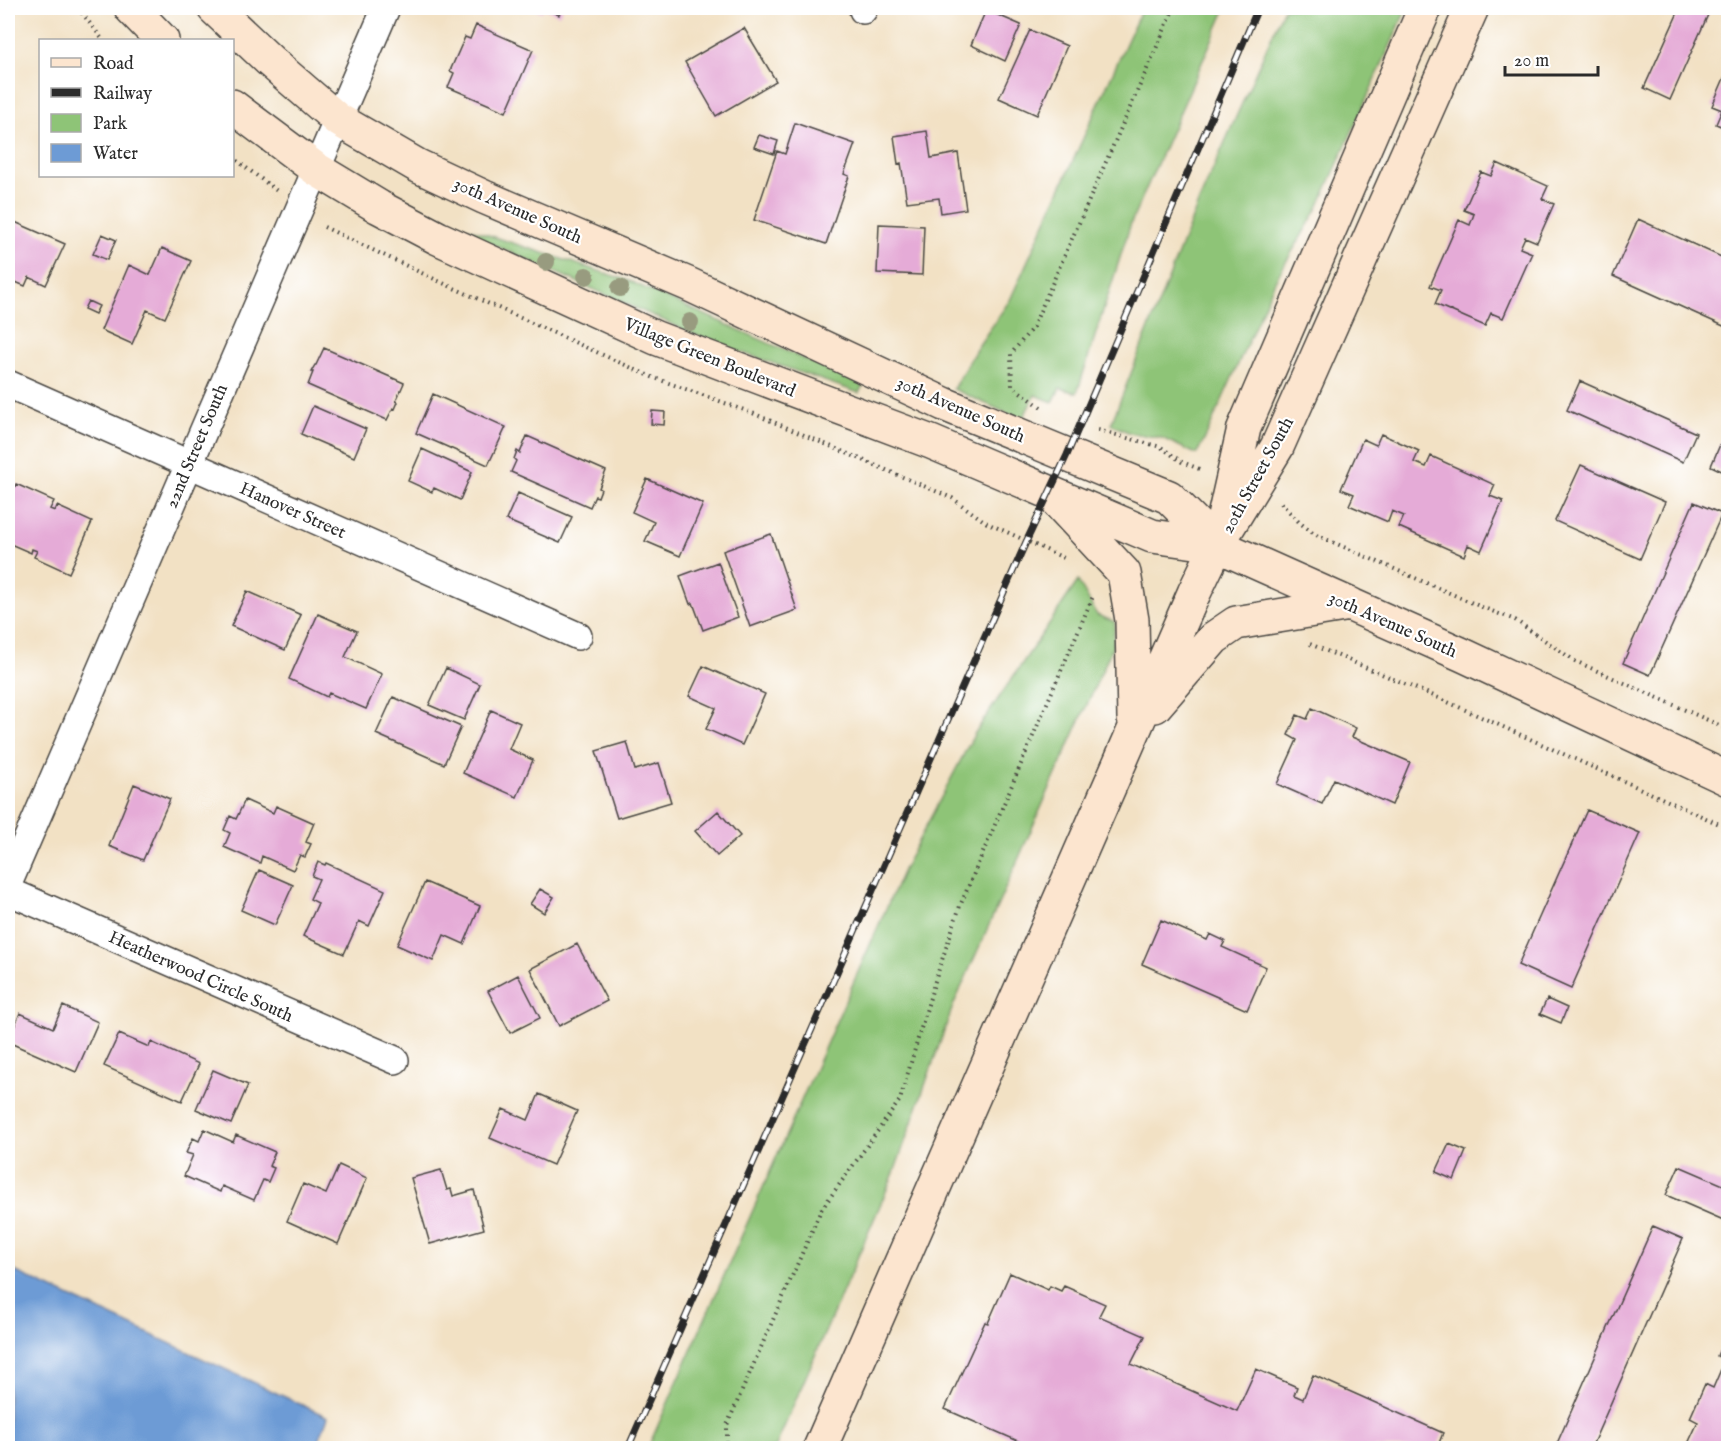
<svg xmlns="http://www.w3.org/2000/svg" width="1736" height="1456" font-family="'IM FELL English',serif">
<style>
.green{fill:#8ec477;stroke:#5c7851;stroke-width:1.5}
.water{fill:#6d9bd5;stroke:#4c6380;stroke-width:1.5}
.building{fill:#e5abd7}
.lines{fill:none;stroke-linecap:round;stroke-linejoin:round}
.street-casing{stroke:#494642;stroke-width:30}
.secondary-casing{stroke:#494642;stroke-width:36}
.path{stroke:#494642;stroke-width:4;stroke-dasharray:1.5 4.5;stroke-linecap:butt}
.street{stroke:#fff;stroke-width:27}
.secondary{stroke:#fce5cf;stroke-width:33}
.rail-casing{stroke:#2b2b2b;stroke-width:7}
.rail{stroke:#fff;stroke-width:4.5;stroke-dasharray:14;stroke-linecap:butt}
.tree{fill:#989b7f}
.labels{text-anchor:middle;stroke-width:4.5;stroke-linejoin:round;paint-order:stroke}
.street-label{font-size:18px;fill:#2b2b2b;stroke:#fff}
</style>
<rect width="100%" height="100%" fill="#fff"/>
<filter id="ink" filterUnits="userSpaceOnUse"><feTurbulence type="fractalNoise" baseFrequency=".0167" numOctaves="2"/><feDisplacementMap in="SourceGraphic" scale="12" xChannelSelector="R" yChannelSelector="G"/><feConvolveMatrix kernelMatrix="1 2 1 2 8 2 1 2 1" color-interpolation-filters="sRGB"/></filter>
<filter id="wash" filterUnits="userSpaceOnUse"><feTurbulence type="fractalNoise" baseFrequency=".008" numOctaves="4" result="noise"/><feDisplacementMap in="SourceGraphic" scale="24" xChannelSelector="R" yChannelSelector="G"/><feGaussianBlur stdDeviation="1.35" result="paint"/><feColorMatrix in="noise" values="0 0 0 0 0 0 0 0 0 0 0 0 0 0 0 0 0 1.4 0 .05"/><feComposite in="paint" operator="in"/></filter>
<g filter="url(#wash)">
<rect width="100%" height="100%" fill="#f2e1c4"/>
<!-- green -->
<path class="green" d="M1142 8H1226L1131 223 1077 393 1060 388 1053 402 1035 395 1022 420 953 389 977 348 1010 300Z
M1284 8H1407L1318 208 1276 279 1203 443 1196 454 1162 438 1130 433 1111 424 1199 201Z
M467 228 629 281 863 385 859 393 712 342 465 232Z
M1078 581 1097 615 1115 622 1113 646 953 1006 894 1173 775 1448H648L903 870 975 733Z"/>
<!-- water -->
<path class="water" d="M8 1268 328 1417 316 1448H8Z"/>
<g id="blocks">
<!-- building -->
<path class="building" d="M532 8H563L559 15 543 8 542 12Z
M1680 8H1711L1670 100 1644 88Z
M986 10 1021 25 1005 61 971 45Z
M476 25 533 50 506 112 448 87 454 73 450 71 465 37 470 39Z
M744 28 776 81 716 116 685 62Z
M1030 30 1067 46 1037 115 999 98Z
M1728 69V129L1716 124 1722 110 1712 106Z
M795 123 855 144 844 174 849 176 826 244 754 220 777 151 785 154Z
M927 131 931 158 958 153 966 209 941 213 939 198 907 202 901 163 898 164 894 136Z
M759 135 778 141 774 154 754 147Z
M1497 163 1548 186 1542 199 1554 204 1537 242 1525 237 1520 248 1532 253 1503 318 1491 313 1485 326 1435 304 1441 290 1430 286 1459 220 1470 225 1474 214 1464 210 1481 172 1491 176Z
M8 219 65 244 46 285 29 277 25 286 13 281 8 293Z
M1638 219 1728 260V328L1613 276Z
M879 224 924 226 922 275 877 273Z
M102 234 116 240 107 260 93 254Z
M162 248 191 261 165 318 147 310 132 344 101 330 129 265 150 275Z
M88 301 99 306 95 314 84 309Z
M324 348 404 383 396 401 398 402 395 409 393 408 387 420 308 385 313 372H311L315 365H316Z
M1580 381 1696 433 1683 462 1567 410Z
M433 394 506 427 488 465 416 433Z
M313 406 366 429 354 457 301 434Z
M652 411 665 412 664 425 651 424Z
M1728 426V474L1711 466Z
M1381 434 1419 451 1414 462 1426 467 1431 456 1495 485 1490 496 1503 501 1481 551 1468 545 1464 556 1399 527 1404 516 1392 511 1388 522 1349 505 1354 494 1341 489 1363 439 1376 445Z
M527 436 606 471 599 488 601 489 598 497 595 496 590 507 511 472 516 461 514 459 517 451 520 453Z
M422 449 472 472 460 500 434 488 432 492 408 481Z
M1581 465 1665 502 1640 559 1555 521Z
M647 479 703 504 680 556 645 541 654 522 632 512Z
M16 484 54 501 50 509 55 511 57 506 92 522 69 573 34 557 37 551 32 549 31 553 8 543V504Z
M518 493 572 517 560 543 506 520Z
M1694 502 1722 514 1650 675 1623 663Z
M771 534 797 610 750 627 723 551Z
M718 562 738 617 703 630 693 603 690 604 680 576Z
M247 591 301 615 285 650 231 626Z
M318 614 357 631 345 657 382 674 366 709 329 693 327 697 289 679Z
M703 666 765 694 742 745 706 729 716 708 689 696Z
M446 668 480 684 464 720 429 705Z
M393 697 461 727 444 764 376 734Z
M1312 708 1356 728 1352 737 1410 762 1392 805 1334 779 1322 804 1277 784 1297 740 1288 735 1297 715 1307 719Z
M491 710 520 723 509 749 533 760 517 797 463 773Z
M627 742 635 770 659 763 671 802 617 818 596 751Z
M134 784 170 799 143 860 109 846Z
M245 800 273 813 276 806 314 823 306 842 311 844 305 857 300 855 293 870 262 856 260 863 224 847 230 833 224 830 230 816 236 819Z
M1587 810 1640 833 1571 989 1518 965Z
M718 811 740 836 717 856 695 831Z
M318 862 325 865 326 863 385 890 369 926 359 921 344 954 303 936 318 903 310 899 319 879 312 876Z
M259 870 293 885 275 925 241 910Z
M425 882 480 906 464 944 444 935 433 961 397 945Z
M540 889 554 897 544 913 530 904Z
M1161 920 1207 940 1210 934 1225 941 1222 947 1266 967 1247 1010 1142 964Z
M577 944 607 1001 559 1026 530 969Z
M518 975 540 1018 510 1033 488 991Z
M1547 999 1567 1008 1561 1023 1540 1014Z
M63 1006 98 1022 76 1072 8 1042 20 1013 53 1028Z
M119 1034 149 1047 151 1042 199 1064 182 1101 104 1066Z
M213 1070 248 1085 231 1124 196 1109Z
M539 1094 577 1111 553 1165 490 1138 503 1109 528 1120Z
M204 1129 233 1142 236 1135 275 1152 269 1166 274 1168 268 1182 263 1180 254 1200 222 1186 220 1192 184 1176 193 1155 186 1153 193 1138 199 1141Z
M1449 1144 1466 1151 1454 1180 1436 1172Z
M339 1165 367 1178 338 1244 287 1221 303 1184 326 1194Z
M1679 1166 1728 1187V1222L1666 1195Z
M441 1170 447 1190 451 1189 453 1196 474 1190 484 1229 430 1244 411 1178Z
M1653 1226 1683 1239 1591 1448H1555Z
M1010 1273 1048 1290 1050 1286 1061 1291 1064 1286 1105 1304 1099 1316 1145 1336 1131 1364 1237 1411 1256 1369 1297 1387 1294 1395 1303 1399 1313 1375 1443 1433 1437 1448H1034L945 1409 985 1322 988 1323Z
M1725 1338 1728 1339V1448H1686L1698 1422 1690 1418 1705 1384 1713 1388 1725 1360 1717 1356Z"/>
</g>
</g>
<g filter="url(#ink)">
<use href="#blocks" fill-opacity="0" stroke="#494642" stroke-width="1.5"/>
<g class="lines">
<!-- street casing -->
<g class="street-casing">
<path id="street" d="M863 10 864 8
M8 384 578 636
M8 884 386 8
M8 891 395 1060"/>
</g>
<!-- secondary casing -->
<g class="secondary-casing">
<path id="secondary" d="M131 8 162 40
M214 8 270 61 337 119 418 166 484 197 688 284 944 404 1169 497 1217 545 1463 655 1728 779
M232 106 316 169 379 207 438 238 656 338 931 442 1152 536 1217 545
M1057 501 1124 573 1132 620 1134 719
M1224 517 1244 428 1425 8
M1155 706 1214 638 1236 623 1350 604
M820 1448 1194 593 1217 545 1277 447 1472 8"/>
</g>
<!-- path -->
<path class="path" d="M78 8 103 40
M232 157 277 191
M324 227 445 284 652 377 750 412 952 498 987 523 1066 559
M1041 407 1012 386 1011 354 1033 327 1174 8
M1098 430 1161 447 1182 462 1202 470
M1281 503 1299 522 1314 534 1484 608 1515 620 1575 661 1728 729
M1310 644 1441 699 1728 828
M727 1448V1425L821 1210 900 1100 934 984 960 906 1094 594"/>
<!-- street -->
<use href="#street" class="street"/>
<!-- secondary -->
<use href="#secondary" class="secondary"/>
<!-- rail casing -->
<g class="rail-casing">
<path id="rail" d="M628 1448 1026 542 1067 455 1258 8"/>
</g>
<!-- rail -->
<use href="#rail" class="rail"/>
</g>
<!-- trees -->
<g class="tree">
<circle cx="546" cy="262" r="9"/>
<circle cx="586" cy="276" r="9"/>
<circle cx="620" cy="288" r="9"/>
<circle cx="690" cy="322" r="9"/>
</g>
</g>
<g class="labels">
<!-- street labels -->
<g class="street-label">
<text transform="translate(518 210) rotate(24)" y="6">30th Avenue South</text>
<text transform="translate(710 357) rotate(22)" y="6">Village Green Boulevard</text>
<text transform="translate(961 409) rotate(24)" y="6">30th Avenue South</text>
<text transform="translate(196 446) rotate(-67)" y="6">22nd Street South</text>
<text transform="translate(1257 475) rotate(-61)" y="6">20th Street South</text>
<text transform="translate(293 510) rotate(24)" y="6">Hanover Street</text>
<text transform="translate(1393 624) rotate(24)" y="6">30th Avenue South</text>
<text transform="translate(201 976) rotate(24)" y="6">Heatherwood Circle South</text>
</g>
</g>
<!-- margin -->
<rect width="1736" height="1456" fill="none" stroke="#fff" stroke-width="30"/>
<!-- legend -->
<rect x="39" y="39" width="195" height="138" fill="#ffffff" stroke="#aaaaaa" stroke-width="1.5"/>
<rect x="51" y="58" width="30" height="9" fill="#fce5cf" stroke="#aaaaaa" stroke-width="1.5"/>
<text x="93" y="69" font-size="18" fill="#2b2b2b">Road</text>
<rect x="51" y="88" width="30" height="9" fill="#2b2b2b" stroke="#aaaaaa" stroke-width="1.5"/>
<text x="93" y="99" font-size="18" fill="#2b2b2b">Railway</text>
<rect x="51" y="114" width="30" height="18" fill="#8ec477" stroke="#aaaaaa" stroke-width="1.5"/>
<text x="93" y="129" font-size="18" fill="#2b2b2b">Park</text>
<rect x="51" y="144" width="30" height="18" fill="#6d9bd5" stroke="#aaaaaa" stroke-width="1.5"/>
<text x="93" y="159" font-size="18" fill="#2b2b2b">Water</text>
<!-- scale -->
<path d="M1505 66v9h93v-9" fill="none" stroke="#2b2b2b" stroke-width="3"/>
<text x="1514" y="66" font-size="18" fill="#2b2b2b" stroke="#ffffff" stroke-width="4.5" paint-order="stroke">20 m</text>
</svg>
